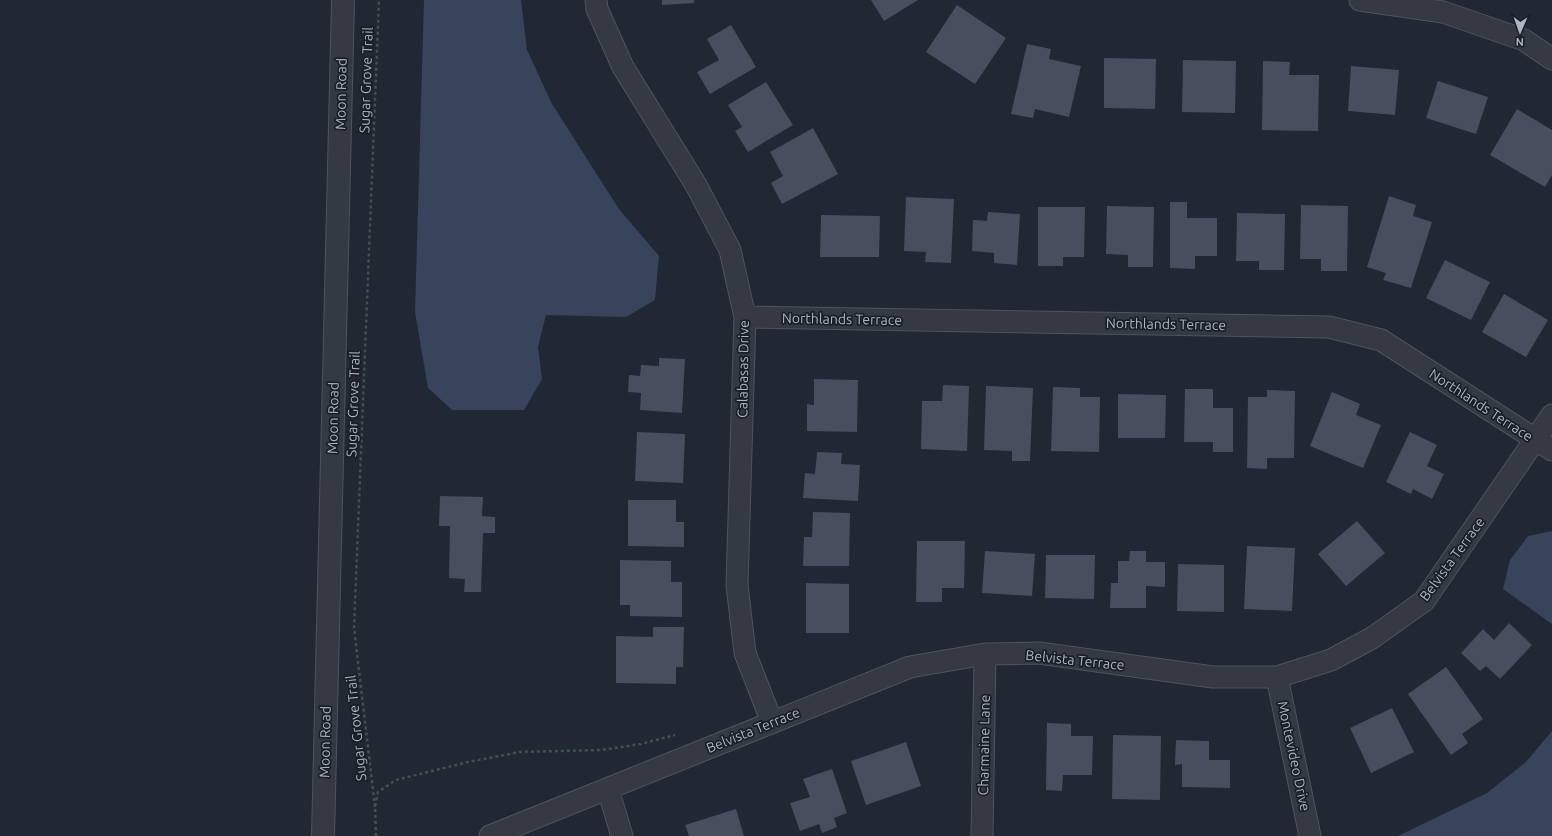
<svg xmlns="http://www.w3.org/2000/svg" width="1552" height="836" font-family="Ubuntu,sans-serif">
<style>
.water{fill:#37445b}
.building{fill:#474e5d}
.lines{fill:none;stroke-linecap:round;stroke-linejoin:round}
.minor-casing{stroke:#4e545f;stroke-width:23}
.tertiary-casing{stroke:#4e545f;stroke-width:24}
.path{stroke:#425054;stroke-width:2.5;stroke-dasharray:3 3;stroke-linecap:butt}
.minor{stroke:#343944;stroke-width:21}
.tertiary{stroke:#343944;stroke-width:22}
.labels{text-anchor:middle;stroke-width:3.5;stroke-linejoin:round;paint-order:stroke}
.street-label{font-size:14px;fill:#aeb4c1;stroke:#191e28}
</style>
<rect width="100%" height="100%" fill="#212733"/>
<!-- water -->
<path class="water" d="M424 0H521L527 50 552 104 619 209 659 256 655 300 626 317 546 315 538 347 542 379 524 410H452L428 388 415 312Z
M1552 531V624L1503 589 1510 560 1528 536Z
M1552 731V836H1398L1487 793 1526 762Z"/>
<!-- building -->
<path class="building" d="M662 0H694V3L662 5Z
M871 0H918L884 21Z
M957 5 1006 38 975 84 926 52Z
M731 25 756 67 710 94 697 72 719 60 707 39Z
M1027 44 1051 49 1049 59 1081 66 1069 117 1035 109 1033 118 1011 114Z
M1104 58 1156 59 1155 109 1104 108Z
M1183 60 1236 61 1235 113 1182 112Z
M1263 61 1290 62 1289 75H1319L1318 131 1262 130Z
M1351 66 1399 70 1395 115 1348 111Z
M1438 81 1488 97 1476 134 1426 118Z
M766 82 793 125 748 152 735 131 742 127 728 105Z
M1517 109 1552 130V175L1545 187 1490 155Z
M813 128 838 174 782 204 771 183 783 176 770 152Z
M1389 196 1416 205 1413 216 1432 222 1411 288 1383 280 1386 273 1367 267Z
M906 197 954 199 951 263 925 262 926 252 904 251Z
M1170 202H1187V218H1217V256H1195V269L1170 268Z
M1301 205 1348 206 1347 271H1321V259H1300Z
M1107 206 1154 207 1153 267H1128V255L1106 254Z
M1038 207H1085L1084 257H1063V266H1038Z
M988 212 1020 214 1017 265 994 263V253L972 251 973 220 987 221Z
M1237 213 1285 214 1284 270H1259V261H1236Z
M821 215 880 216 879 257H820Z
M1445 260 1490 282 1471 320 1426 298Z
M1504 294 1548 320 1526 357 1482 332Z
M659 358 685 359 682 413 640 410 641 393 628 392 629 375 640 376 641 365 659 366Z
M814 379 858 380 857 432 807 431V404L814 405Z
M943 385 969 386 967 451 921 449 922 401H942Z
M986 386 1033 388 1030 461H1012V451L984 450Z
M1053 387 1080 388V397H1100L1099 452 1051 451Z
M1185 389H1213V408H1233V452H1213V442H1184Z
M1267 390 1295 391 1294 458H1267V469L1247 468 1248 397H1267Z
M1332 392 1360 404 1356 415 1381 425 1363 468 1310 446Z
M1118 394 1166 395 1165 438H1118Z
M637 432 685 434 683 483 635 481Z
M1410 432 1437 445 1427 466 1444 474 1432 499 1413 489 1411 494 1386 482Z
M817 452 842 453 841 464 860 465 858 501 803 498 805 473 815 474Z
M440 496 483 497 482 516 495 517V533H483L481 592H464L465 579 449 578 450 526H439Z
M628 500H676V522H684V547L628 546Z
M813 512 850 513 849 566H803L804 537H812Z
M1357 521 1385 553 1346 586 1318 554Z
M917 541H965L964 588H942V602H916Z
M1247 546 1295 548 1292 611 1244 609Z
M985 551 1035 554 1032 596 982 593Z
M1130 551H1146V562H1165V587L1146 586V608H1110L1111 583H1118V561H1129Z
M1046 555H1095L1094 599 1045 598Z
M620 560 671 561V582H682V617L630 616V605H620Z
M1178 564 1224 565V612L1177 611Z
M806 583 849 584V633H806Z
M1509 623 1532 645 1500 679 1486 666 1480 671 1461 653 1483 629 1494 640Z
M653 627H684L683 667H676V684L616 683V636L653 637Z
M1446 667 1483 719 1462 734 1468 743 1451 755 1408 694Z
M1392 708 1414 752 1371 773 1350 728Z
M1047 723 1071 724V736H1093L1092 775H1063L1062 791 1046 790Z
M1113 735 1161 736 1160 800 1112 799Z
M1176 740 1209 741V760H1230V788L1182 787V764L1175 765Z
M906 742 921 786 866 805 851 761Z
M832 769 847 813 834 818 837 827 822 833 819 824 800 831 790 803 810 797 803 779Z
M736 809 744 836H689L685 825Z"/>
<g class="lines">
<!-- minor casing -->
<g class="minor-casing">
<path id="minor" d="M596 0 597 9 623 67 696 185 730 250 745 317 737 585 745 653 772 722
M1360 0 1443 12 1524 40 1552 59
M745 317 1329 327 1381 340 1552 450
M1277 677 1310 836
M608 789 622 836
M490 836 910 667 985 654 1039 653 1213 677H1277L1331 660 1372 638 1424 601 1552 415
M982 836 985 654"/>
</g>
<!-- tertiary casing -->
<g class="tertiary-casing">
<path id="tertiary" d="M323 836 343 0"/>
</g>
<!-- path -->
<path class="path" d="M375 807 354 628 379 0
M376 836 375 807 378 792 396 780 468 762 510 754 519 752 601 750 641 744 675 735"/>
<!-- minor -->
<use href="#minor" class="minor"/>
<!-- tertiary -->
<use href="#tertiary" class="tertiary"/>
</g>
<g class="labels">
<!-- street labels -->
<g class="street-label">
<text transform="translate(366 80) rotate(-88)" y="5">Sugar Grove Trail</text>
<text transform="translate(341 94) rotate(-89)" y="5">Moon Road</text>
<text transform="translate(842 319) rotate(1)" y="5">Northlands Terrace</text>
<text transform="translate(1166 324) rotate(1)" y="5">Northlands Terrace</text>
<text transform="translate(743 369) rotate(-89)" y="5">Calabasas Drive</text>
<text transform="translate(353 404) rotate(-88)" y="5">Sugar Grove Trail</text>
<text transform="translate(1481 405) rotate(33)" y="5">Northlands Terrace</text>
<text transform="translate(333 418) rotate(-89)" y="5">Moon Road</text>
<text transform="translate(1452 559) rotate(-54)" y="5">Belvista Terrace</text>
<text transform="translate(1075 660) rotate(6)" y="5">Belvista Terrace</text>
<text transform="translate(356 728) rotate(-96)" y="5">Sugar Grove Trail</text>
<text transform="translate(753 730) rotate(-22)" y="5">Belvista Terrace</text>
<text transform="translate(325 742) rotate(-89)" y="5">Moon Road</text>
<text transform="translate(984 745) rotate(-89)" y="5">Charmaine Lane</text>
<text transform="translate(1294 756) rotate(78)" y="5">Montevideo Drive</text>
</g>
</g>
<!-- north arrow -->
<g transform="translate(1520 32) rotate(182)" stroke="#191e28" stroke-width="3" paint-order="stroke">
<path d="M0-3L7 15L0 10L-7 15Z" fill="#aeb4c1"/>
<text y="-6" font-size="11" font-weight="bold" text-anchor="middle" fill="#aeb4c1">N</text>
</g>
</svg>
